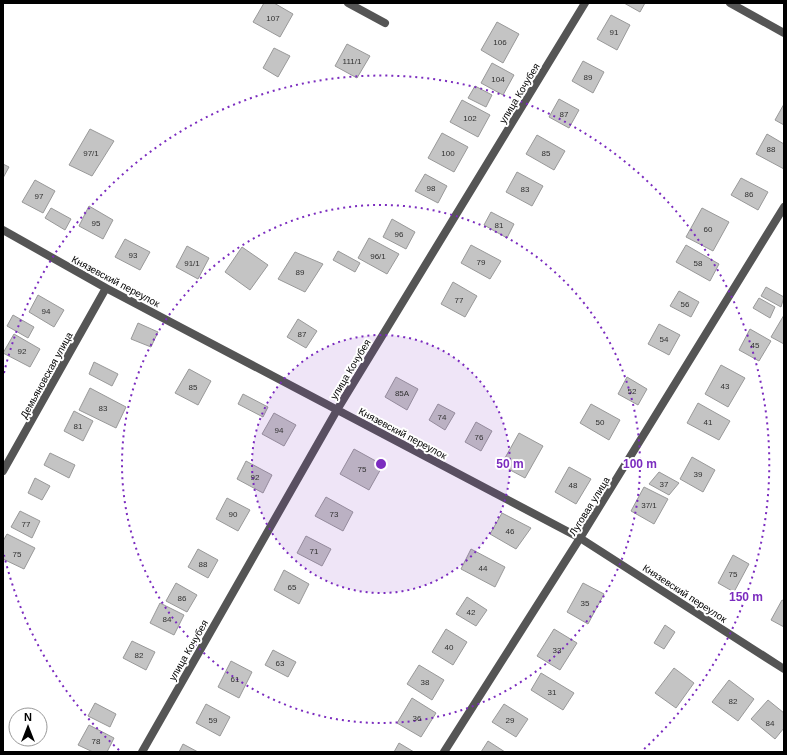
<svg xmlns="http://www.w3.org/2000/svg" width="787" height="755" font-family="Helvetica,sans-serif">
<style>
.building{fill:#c4c4c4;stroke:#999}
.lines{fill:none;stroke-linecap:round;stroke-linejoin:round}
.street{stroke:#555;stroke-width:8}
.ring{fill:none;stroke:#7b2cbf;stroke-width:2;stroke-dasharray:2 4}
.labels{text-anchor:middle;stroke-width:4;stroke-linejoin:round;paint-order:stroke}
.number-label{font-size:8px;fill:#313131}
.street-label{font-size:10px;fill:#000;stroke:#fff}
.centre{fill:#7b2cbf;stroke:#fff;stroke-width:2}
.ring-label{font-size:12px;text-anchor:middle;font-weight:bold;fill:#7b2cbf;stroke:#fff;stroke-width:4;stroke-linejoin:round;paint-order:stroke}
</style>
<rect width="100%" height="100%" fill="#fff"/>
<!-- building -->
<path class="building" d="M264 3H274L293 14 280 37 253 22Z
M624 3H645L640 12Z
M611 15 630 25 617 50 597 39Z
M497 22 519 34 503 63 481 50Z
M347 44 370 56 357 78 335 66Z
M274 48 290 56 278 77 263 68Z
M583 61 604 72 593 93 572 81Z
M492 63 514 75 503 95 481 83Z
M475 86 492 95 486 107 468 98Z
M559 99 579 110 569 128 549 117Z
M462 100 490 115 478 137 450 122Z
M784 104V125L775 120Z
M90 129 114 141 92 176 69 165Z
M442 133 468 147 454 172 428 158Z
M767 134 784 144V169L756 154Z
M537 135 565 151 554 170 526 154Z
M3 164 9 167 3 178Z
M517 172 543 186 532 206 506 192Z
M425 174 447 186 438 203 415 191Z
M741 178 768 192 758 210 731 195Z
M35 180 55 191 43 213 22 202Z
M89 206 113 220 103 239 79 226Z
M51 208 71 219 65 230 45 218Z
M702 208 729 222 713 251 686 237Z
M491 212 514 224 507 238 484 225Z
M392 219 415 232 406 249 383 237Z
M369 238 399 254 387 274 358 258Z
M125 239 150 252 140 270 115 257Z
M471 245 501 261 490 279 461 263Z
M686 245 719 264 710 281 676 262Z
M187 246 209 258 198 279 176 267Z
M242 247 268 265 250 290 225 272Z
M338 251 360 263 355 272 333 260Z
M295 252 323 264 305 292 278 279Z
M453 282 477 296 465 317 441 304Z
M766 287 784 297 781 307 761 296Z
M679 291 699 302 691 317 670 306Z
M38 295 64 310 54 327 29 312Z
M759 298 775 307 770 318 753 308Z
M13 315 34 327 28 338 7 326Z
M784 315V344L771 337Z
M298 319 317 331 306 348 287 337Z
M138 323 158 332 151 347 131 339Z
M659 324 680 335 669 355 648 344Z
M750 329 771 341 759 361 739 350Z
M14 334 40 349 30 367 3 353Z
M94 362 118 374 112 386 89 374Z
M721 365 745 378 728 407 705 394Z
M189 369 211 381 198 405 175 393Z
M396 377 418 389 407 410 385 397Z
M627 377 647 389 638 405 618 394Z
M90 388 126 407 116 428 79 410Z
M243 394 268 407 263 417 238 404Z
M698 403 730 421 719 440 687 423Z
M438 404 455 413 445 430 429 420Z
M591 404 620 420 609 440 580 423Z
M74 411 93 421 83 441 64 431Z
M274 413 296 425 284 446 262 434Z
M476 422 492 431 481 451 465 442Z
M519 433 543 446 525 478 501 465Z
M354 449 383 465 369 490 340 474Z
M50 453 75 465 69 478 44 465Z
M692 457 715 470 703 492 680 479Z
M246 461 272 475 263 493 237 479Z
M569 467 591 479 576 504 555 492Z
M659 472 679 483 669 495 649 484Z
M35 478 50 486 42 500 28 493Z
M644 487 668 499 654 524 631 511Z
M326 497 353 512 343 531 315 516Z
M227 498 250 510 238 531 216 519Z
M20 511 40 521 32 538 11 527Z
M502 513 531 528 516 549 490 534Z
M7 534 35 548 24 569 3 559V541Z
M306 536 331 549 322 566 297 553Z
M198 549 218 560 208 578 188 567Z
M471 549 505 567 495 587 461 569Z
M733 555 749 564 734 592 718 583Z
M284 570 309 584 299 604 274 590Z
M176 583 197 595 187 612 166 601Z
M583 583 604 594 588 624 567 612Z
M467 597 487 610 476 626 456 614Z
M782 600 784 601V627L771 620Z
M160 603 184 615 174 635 150 623Z
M665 625 675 632 664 649 654 643Z
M446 629 467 642 453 665 432 652Z
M554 629 577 643 560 670 537 656Z
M132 641 155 652 146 670 123 658Z
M273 650 296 662 288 677 265 665Z
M231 661 252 672 239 698 218 687Z
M419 665 444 680 432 700 407 684Z
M674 668 694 683 676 708 655 693Z
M541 673 574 693 563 710 531 690Z
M729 680 754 699 738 721 712 702Z
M412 698 436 713 421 737 397 723Z
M768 700 784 713V728L775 739 751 719Z
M95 703 116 714 110 727 88 716Z
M206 704 230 717 220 736 196 723Z
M504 704 528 719 516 737 492 722Z
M89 725 114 738 107 752H93L78 745Z
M488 741 505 752H481Z
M399 743 414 752H394Z
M183 744 198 752H179Z"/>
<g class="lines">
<!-- street -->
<path class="street" d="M348 3 385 23
M730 3 784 33
M3 230 106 288 580 538 784 669
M3 471 106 288
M142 752 337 410 585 3
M444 752 580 538 784 207"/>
</g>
<!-- distance rings -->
<circle cx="381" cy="464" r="129" fill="#7b2cbf" fill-opacity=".12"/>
<g class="ring">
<circle cx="381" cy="464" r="129"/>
<circle cx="381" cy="464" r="259"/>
<path d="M119 750A388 388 0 0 1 4 555M4 373A388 388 0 1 1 643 750"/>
</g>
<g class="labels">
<!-- number labels -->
<g class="number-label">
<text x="273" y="21">107</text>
<text x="614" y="35">91</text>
<text x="500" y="45">106</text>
<text x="352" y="64">111/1</text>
<text x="588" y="80">89</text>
<text x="498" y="82">104</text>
<text x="564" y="117">87</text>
<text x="470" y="121">102</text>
<text x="771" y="152">88</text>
<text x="91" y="156">97/1</text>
<text x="448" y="156">100</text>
<text x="546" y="156">85</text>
<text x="431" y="191">98</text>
<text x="525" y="192">83</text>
<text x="749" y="197">86</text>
<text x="39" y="199">97</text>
<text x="96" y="226">95</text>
<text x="499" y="228">81</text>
<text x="708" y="232">60</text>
<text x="399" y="237">96</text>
<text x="133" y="258">93</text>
<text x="378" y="259">96/1</text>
<text x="481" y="265">79</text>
<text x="192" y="266">91/1</text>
<text x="698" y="266">58</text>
<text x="300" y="275">89</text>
<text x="459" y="303">77</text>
<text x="685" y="307">56</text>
<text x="46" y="314">94</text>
<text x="302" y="337">87</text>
<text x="664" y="342">54</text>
<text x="755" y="348">45</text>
<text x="22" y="354">92</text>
<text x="725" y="389">43</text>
<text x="193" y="390">85</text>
<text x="632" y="394">52</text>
<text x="402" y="396">85А</text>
<text x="103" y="411">83</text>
<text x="442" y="420">74</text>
<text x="600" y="425">50</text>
<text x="708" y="425">41</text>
<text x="78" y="429">81</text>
<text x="279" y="433">94</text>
<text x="479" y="440">76</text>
<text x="362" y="472">75</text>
<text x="698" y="477">39</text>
<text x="255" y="480">92</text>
<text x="664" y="487">37</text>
<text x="573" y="488">48</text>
<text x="649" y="508">37/1</text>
<text x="233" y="517">90</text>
<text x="334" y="517">73</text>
<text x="26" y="527">77</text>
<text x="510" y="534">46</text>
<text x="314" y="554">71</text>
<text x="17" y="557">75</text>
<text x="203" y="567">88</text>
<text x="483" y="571">44</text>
<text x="733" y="577">75</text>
<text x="292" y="590">65</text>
<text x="182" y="601">86</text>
<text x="585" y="606">35</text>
<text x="471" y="615">42</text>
<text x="167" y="622">84</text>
<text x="449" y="650">40</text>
<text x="557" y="653">33</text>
<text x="139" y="658">82</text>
<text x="280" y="666">63</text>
<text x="235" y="682">61</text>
<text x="425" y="685">38</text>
<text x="552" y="695">31</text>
<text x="733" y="704">82</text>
<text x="417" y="721">36</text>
<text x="213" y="723">59</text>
<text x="510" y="723">29</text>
<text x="770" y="726">84</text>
<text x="96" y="744">78</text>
</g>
<!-- street labels -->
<g class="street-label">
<text transform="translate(519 93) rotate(-59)" y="4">улица Кочубея</text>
<text transform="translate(116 281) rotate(28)" y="4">Князевский переулок</text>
<text transform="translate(350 369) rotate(-59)" y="4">улица Кочубея</text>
<text transform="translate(46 375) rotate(-61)" y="4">Демьяновская улица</text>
<text transform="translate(403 433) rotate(28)" y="4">Князевский переулок</text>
<text transform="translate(589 506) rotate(-58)" y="4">Луговая улица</text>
<text transform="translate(685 593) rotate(33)" y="4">Князевский переулок</text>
<text transform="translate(188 650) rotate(-60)" y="4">улица Кочубея</text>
</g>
</g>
<circle cx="381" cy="464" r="6" class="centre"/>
<g class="ring-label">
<text x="510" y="468">50 m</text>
<text x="640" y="468">100 m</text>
<text x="746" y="601">150 m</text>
</g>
<!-- border -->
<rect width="787" height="755" fill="none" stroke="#000000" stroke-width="8"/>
<!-- north arrow -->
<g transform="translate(28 727)"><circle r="19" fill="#ffffff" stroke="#999999"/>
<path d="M0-3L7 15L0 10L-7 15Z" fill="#000000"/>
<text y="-6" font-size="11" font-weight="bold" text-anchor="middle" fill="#000000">N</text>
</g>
</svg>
